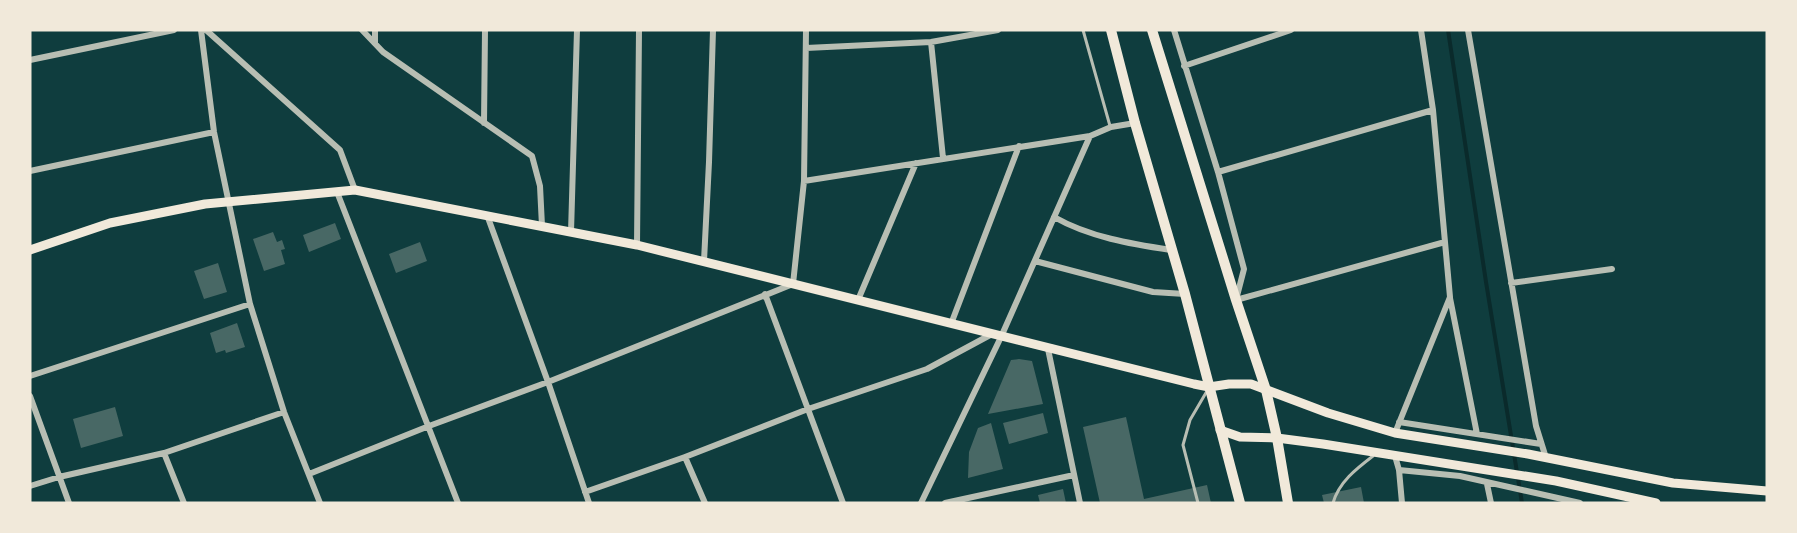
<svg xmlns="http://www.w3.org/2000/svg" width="1797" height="533" font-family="'DejaVu Sans',sans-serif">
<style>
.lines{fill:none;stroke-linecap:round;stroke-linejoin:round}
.stream{stroke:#0a2a2b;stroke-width:4}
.building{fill:#486865}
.service{stroke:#b8beb3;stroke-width:3}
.minor{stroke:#b8beb3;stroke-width:6}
.secondary{stroke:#f1e9da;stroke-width:9}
.trunk{stroke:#f1e9da;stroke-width:10}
</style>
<rect width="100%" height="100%" fill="#0f3d3e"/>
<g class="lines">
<!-- stream -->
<path class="stream" d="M1448 30 1486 282 1522 503"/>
</g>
<!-- building -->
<path class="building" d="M335 223 341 239 309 252 303 235Z
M273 232 277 242 282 240 285 249 281 250 285 264 264 271 253 239Z
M420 242 427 261 396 273 389 254Z
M218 263 227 292 204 299 194 271Z
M237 323 245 347 226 353 225 350 216 353 210 333Z
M1019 359 1032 361 1043 404 988 414 1011 360Z
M115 407 123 436 81 448 73 419Z
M1043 413 1048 433 1009 444 1003 423Z
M1126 417 1144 499 1207 485 1211 503H1100L1083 427Z
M991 423 1003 469 968 478 969 452 978 428Z
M1361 487 1364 503H1324L1322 495Z
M1063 489 1066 503H1040L1038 495Z"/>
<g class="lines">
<!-- service -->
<path class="service" d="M1083 30 1110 126
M1198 503 1183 445 1190 420 1207 391
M1333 503C1339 482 1356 469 1373 456"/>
<!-- minor -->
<path class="minor" d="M201 30 214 132 250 304 284 412 320 503
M206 30 340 150 355 190
M362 30 383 52 532 156 540 186 542 226
M1174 30 1218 172 1244 269 1237 296
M1468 30 1536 426 1546 458
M931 42 943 158
M375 43V30
M806 48 931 42 998 30
M30 60 174 30
M1184 66 1291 30
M484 123 485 30
M30 171 214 132
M1218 172 1433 110
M804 181 1090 136 1111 127 1135 123
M337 192 458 503
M487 215 548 382 589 503
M1054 217C1089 237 1131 244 1171 250
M571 232 577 30
M637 245 639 30
M704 261 709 162 713 30
M1035 261 1153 292 1185 294
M1511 283 1612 269
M765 294 843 503
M1450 298 1477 434
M858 300 916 163
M1236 300 1445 242
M951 324 1019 146
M1048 349 1080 503
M30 376 250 304
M30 396 69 503
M1399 422 1541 444
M1395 433 1450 297 1433 110 1421 30
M164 453 184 503
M1395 456 1399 470 1402 503
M685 457 705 503
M1399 470 1460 476 1580 503
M309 474 429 426 548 382 793 284 804 181 806 30
M1487 484 1491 503
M30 486 59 477 164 453 284 412
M585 492 685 457 808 409 927 369 992 334
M921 503 1001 337 1090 136
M945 503 1074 475"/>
<!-- secondary -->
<path class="secondary" d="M30 250 110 223 205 204 355 190 637 245 1194 384 1209 387 1229 384H1251L1328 413 1395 433 1528 454 1673 483 1767 491
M1220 430 1240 437 1277 438 1323 444 1556 481 1656 503"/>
<!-- trunk -->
<path class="trunk" d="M1111 30 1135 123 1185 294 1240 503
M1152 30 1236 300 1266 390 1277 438 1288 503"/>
</g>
<!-- border -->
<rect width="1797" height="533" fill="none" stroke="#f1e9da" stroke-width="63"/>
</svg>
